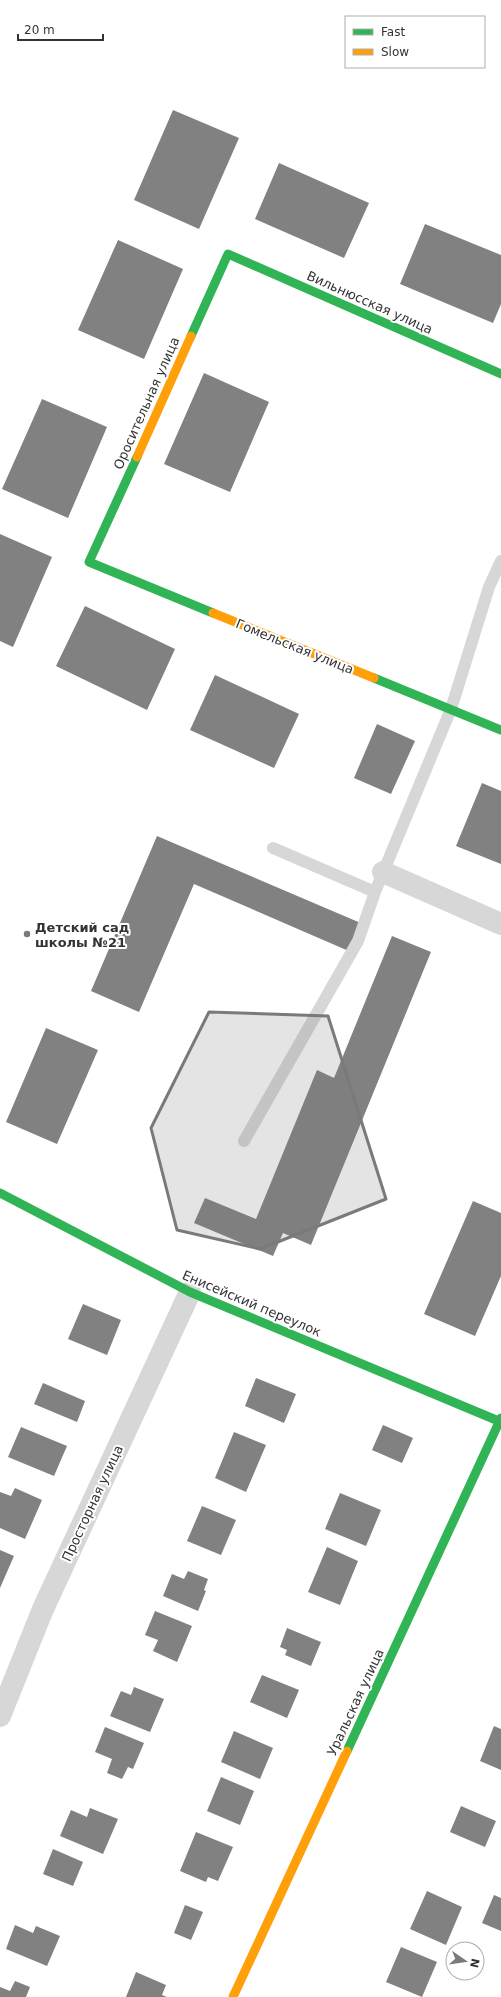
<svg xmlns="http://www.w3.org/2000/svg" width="501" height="1997" font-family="'DejaVu Sans',sans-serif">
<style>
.building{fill:#818181}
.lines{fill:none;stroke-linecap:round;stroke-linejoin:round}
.lane{stroke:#d7d7d7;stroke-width:12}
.street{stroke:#d7d7d7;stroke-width:22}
.fast{stroke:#30b455;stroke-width:9}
.slow{stroke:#ff9f0a;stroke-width:9}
.marked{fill:#7a7a7a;fill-opacity:0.2;stroke:#7a7a7a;stroke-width:3;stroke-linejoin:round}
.poi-dot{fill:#7a7a7a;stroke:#fff;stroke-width:1.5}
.labels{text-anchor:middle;stroke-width:4;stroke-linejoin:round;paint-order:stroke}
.street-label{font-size:13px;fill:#333;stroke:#fff}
.poi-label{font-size:13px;font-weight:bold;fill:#333;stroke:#fff;text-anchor:start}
</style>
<rect width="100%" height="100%" fill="#fff"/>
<!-- building -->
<path class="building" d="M173 110 239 138 199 229 134 200Z
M279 163 369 203 344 258 255 219Z
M425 224 501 255V304L493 323 400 284Z
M118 240 183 269 144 359 78 330Z
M204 373 269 402 230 492 164 464Z
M42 399 107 427 68 518 2 489Z
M0 534 52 557 13 647 0 641Z
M85 606 175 649 147 710 56 666Z
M215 675 299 714 274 768 190 730Z
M377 724 415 741 391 794 354 778Z
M482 783 501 791V864L456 846Z
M157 836 363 924 351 952 194 884 139 1012 91 991Z
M392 936 431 952 311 1245 283 1233 273 1256 194 1223 205 1198 256 1219 317 1070 334 1078Z
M46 1028 98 1050 57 1144 6 1122Z
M473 1201 501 1213V1276L475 1336 424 1314Z
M83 1304 121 1320 107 1355 68 1339Z
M256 1378 296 1394 284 1423 245 1406Z
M43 1383 85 1401 77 1422 34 1404Z
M383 1425 413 1438 402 1463 372 1450Z
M21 1427 67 1446 54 1476 8 1457Z
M234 1432 266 1445 246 1492 215 1478Z
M15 1488 42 1500 25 1539 0 1528V1492L11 1496Z
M340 1493 381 1510 366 1546 325 1529Z
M202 1506 236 1520 221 1555 187 1541Z
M327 1547 358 1561 340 1605 308 1592Z
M0 1550 14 1556 0 1588Z
M188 1571 208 1579 204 1590 206 1591 198 1611 163 1596 172 1574 184 1579Z
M155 1611 192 1626 177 1662 153 1651 158 1640 145 1635Z
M287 1628 321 1642 311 1666 285 1655 287 1650 280 1647Z
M262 1675 299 1690 287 1718 250 1702Z
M134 1687 164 1699 150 1732 110 1716 121 1691 131 1695Z
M494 1726 501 1729V1770L480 1761Z
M105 1727 144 1743 133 1769 128 1767 122 1779 107 1773 112 1759 95 1752Z
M234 1731 273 1748 260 1779 221 1762Z
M221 1777 254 1791 240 1825 207 1811Z
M461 1806 496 1821 485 1847 450 1832Z
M90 1808 118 1819 103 1854 60 1836 71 1810 87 1817Z
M196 1832 233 1847 218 1881 208 1877 206 1882 180 1871Z
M53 1849 83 1862 73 1886 43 1874Z
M427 1891 462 1907 446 1945 410 1929Z
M494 1895 501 1898V1931L482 1923Z
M185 1905 203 1912 191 1940 174 1933Z
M15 1925 33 1933 36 1926 60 1936 47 1966 6 1949Z
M401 1947 437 1962 422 1997 386 1982Z
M136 1972 166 1985 162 1995 167 1997H126Z
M15 1981 30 1987 26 1997H0V1987L10 1991Z"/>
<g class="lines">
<!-- lane -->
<path class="lane" d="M273 848 375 892
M244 1141 358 941 375 892 451 709 489 587 501 561"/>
<!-- street -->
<path class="street" d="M383 872 501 924
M0 1716 43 1609 190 1292"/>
<!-- fast -->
<path class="fast" d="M191 336 228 254 501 374
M137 457 89 562 213 613
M374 678 501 730
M0 1193 190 1292 501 1422
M347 1751 501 1418"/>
<!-- slow -->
<path class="slow" d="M137 457 191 336
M213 613 374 678
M233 1997 347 1751"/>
</g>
<!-- marked area -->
<path class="marked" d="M209 1012 328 1016 386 1199 260 1249 177 1230 151 1128Z"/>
<!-- markers -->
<circle class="poi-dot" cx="27" cy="934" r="4"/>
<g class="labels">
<!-- street labels -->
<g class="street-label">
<text transform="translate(370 302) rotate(24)" y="5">Вильнюсская улица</text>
<text transform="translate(146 403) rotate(-66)" y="5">Оросительная улица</text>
<text transform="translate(295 646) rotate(22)" y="5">Гомельская улица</text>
<text transform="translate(252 1303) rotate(23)" y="5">Енисейский переулок</text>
<text transform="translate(92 1503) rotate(-65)" y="5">Просторная улица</text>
<text transform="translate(355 1702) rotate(-65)" y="5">Уральская улица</text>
</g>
<!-- poi labels -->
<g class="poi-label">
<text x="35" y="932">Детский сад<tspan x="35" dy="15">школы №21</tspan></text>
</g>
</g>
<!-- legend -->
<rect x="345" y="16" width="140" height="52" fill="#ffffff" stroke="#adadad"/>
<rect x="353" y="29" width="20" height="6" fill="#30b455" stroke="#adadad"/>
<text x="381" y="36" font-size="12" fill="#333333">Fast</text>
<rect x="353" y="49" width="20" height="6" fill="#ff9f0a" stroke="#adadad"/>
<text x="381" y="56" font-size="12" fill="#333333">Slow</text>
<!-- north arrow -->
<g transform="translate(465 1961) rotate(103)"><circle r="19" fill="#ffffff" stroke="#adadad"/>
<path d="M0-3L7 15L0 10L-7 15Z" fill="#7a7a7a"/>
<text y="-6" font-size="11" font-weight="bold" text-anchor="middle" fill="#333333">N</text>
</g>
<!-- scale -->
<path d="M18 34v6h85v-6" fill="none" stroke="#333333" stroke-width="2"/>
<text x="24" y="34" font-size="12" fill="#333333" stroke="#ffffff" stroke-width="3" paint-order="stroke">20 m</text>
</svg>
